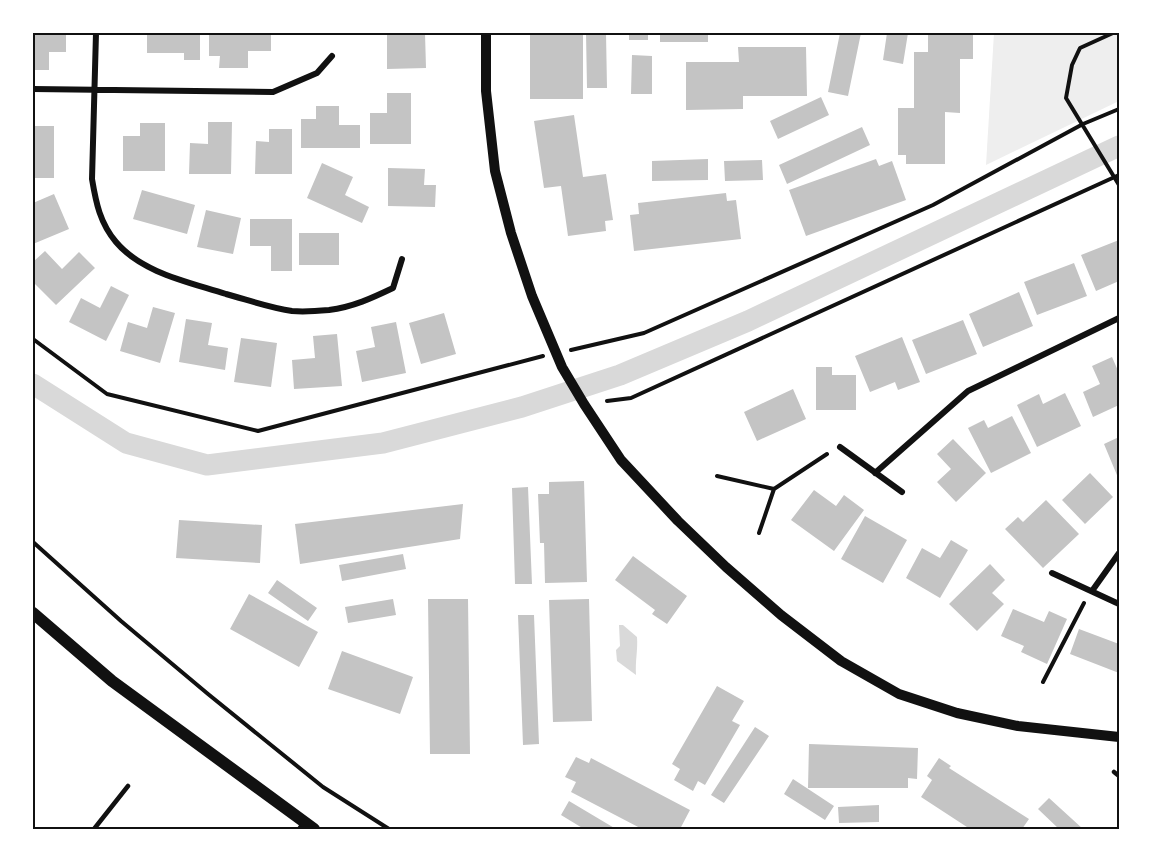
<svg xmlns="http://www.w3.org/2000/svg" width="1152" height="862" font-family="'PT Sans Narrow',sans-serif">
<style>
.green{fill:#eee}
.water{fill:#d9d9d9}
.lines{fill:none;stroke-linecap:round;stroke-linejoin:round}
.canal{stroke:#d9d9d9;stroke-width:21}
.building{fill:#c4c4c4}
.path{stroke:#111;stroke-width:4}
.service{stroke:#111;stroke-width:4.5}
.minor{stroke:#111;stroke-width:6}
.tertiary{stroke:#111;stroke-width:10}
.secondary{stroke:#111;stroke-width:12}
.neatline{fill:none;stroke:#111;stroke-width:2}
</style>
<rect width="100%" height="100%" fill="#fff"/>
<!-- green -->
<path class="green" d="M994 33H1119V101L986 165Z"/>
<!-- water -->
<path class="water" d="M619 625H623L637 637C638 650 635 661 636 675L617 661 616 650 620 646Z"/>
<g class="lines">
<!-- canal -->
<path class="canal" d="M33 384 126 443 207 465 383 443 522 407 620 375 748 321 1119 146"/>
</g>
<!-- building -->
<path class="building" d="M33 33H66V52H49V70H33Z
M147 33H200V60H184V53H147Z
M209 33H271V51H248V68H219L220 56H209Z
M387 33H425L426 68 387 69Z
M530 33H583V99H530Z
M586 33H606L607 88H587Z
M629 33H648V40H629Z
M660 33H708V42H660Z
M840 33H861L848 96 828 92Z
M887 33H908L903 64 883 60Z
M928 33H973V59H960V113L945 112V164H906V155H898V108H914V52H928Z
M738 47H806L807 96H743V109L686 110V62H739Z
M632 55 652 56V94H631Z
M387 93H411V144H370V113H387Z
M821 97 829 115 778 139 770 121Z
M316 106H339V125H360V148H301V119H316Z
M574 115 583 177 606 174 613 220 605 221 606 231 568 236 561 186 544 188 534 121Z
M208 122H232L231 174H189L190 143 208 144Z
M140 123H165V171H123V136H140Z
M33 126H54V178H33Z
M862 127 870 145 787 184 779 165Z
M269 129H292V174H255L256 141 269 142Z
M708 159V180L652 181V161Z
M876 159 879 166 892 161 906 200 806 236 789 190Z
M762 160 763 180 725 181 724 161Z
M322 163 353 177 345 195 369 207 362 223 307 198Z
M388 168 425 169 424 185H436L435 207 388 206Z
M142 190 195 205 187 234 133 219Z
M726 193 727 201 736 200 741 239 634 251 630 215 639 214 638 203Z
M54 194 69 229 33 244V203Z
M206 210 241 218 233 254 197 247Z
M250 219H292V271H271V246H250Z
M299 233H339V265H299Z
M1119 240V281L1096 291 1081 255Z
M45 251 62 269 79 252 95 268 56 305 33 282V262Z
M1074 263 1087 296 1037 315 1024 282Z
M111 286 129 295 106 341 69 322 81 298 100 308Z
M1019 292 1033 326 983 347 969 314Z
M153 307 175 313 160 363 120 351 128 322 147 328Z
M444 313 456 354 421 364 409 323Z
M186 319 212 323 208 345 228 348 225 370 179 362Z
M963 320 977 354 926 374 912 340Z
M396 322 406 373 362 382 356 351 375 347 371 327Z
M337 334 342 386 294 389 292 360 315 358 313 336Z
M902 337 920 382 898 390 895 382 870 392 855 356Z
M241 338 277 343 271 387 234 382Z
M1112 357 1119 373V405L1093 417 1083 392 1100 384 1092 366Z
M816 367H832V375H856V410H816Z
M793 389 806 419 757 441 744 412Z
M1065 393 1081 426 1037 447 1017 405 1039 394 1043 404Z
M1012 416 1031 453 991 473 968 428 984 420 988 428Z
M1119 437V480L1104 444Z
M953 439 986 473 956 502 937 482 951 469 937 454Z
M1090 473 1113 497 1085 524 1062 500Z
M584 481 587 582 545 583 544 543H540L538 494H549V482Z
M528 487 532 584H515L512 488Z
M814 490 836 506 844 495 864 510 834 551 791 520Z
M1046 500 1079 534 1043 568 1005 529 1018 517 1023 522Z
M463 504 460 539 300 564 295 524Z
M865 516 907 540 883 583 841 559Z
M179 520 262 525 260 563 176 558Z
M951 540 968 550 940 598 906 578 922 548 940 558Z
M403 554 406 569 342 581 339 565Z
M633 556 687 596 667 624 652 614 655 610 615 580Z
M990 564 1005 580 992 593 1004 604 977 631 949 604Z
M277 580 317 608 308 621 268 593Z
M249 594 318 632 299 667 230 629Z
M393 599 396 615 348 623 345 607Z
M428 599H468L470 754H430Z
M589 599 592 721 553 722 549 600Z
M1013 609 1044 622 1049 611 1067 619 1047 664 1021 652 1024 646 1001 636Z
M518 615H534L539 744 523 745Z
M1079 629 1119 644V673L1070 654Z
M342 651 413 677 400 714 328 689Z
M717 686 744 701 732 721 740 725 705 785 698 781 693 791 674 780 680 769 672 764Z
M755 727 769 736 724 803 711 795Z
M809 744 918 748 917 779 908 778V788H808Z
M576 757 589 763 591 758 690 810 680 829H642L571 792 576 782 565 777Z
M939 758 951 766 949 768 1029 819 1022 829H970L921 797 932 780 927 776Z
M793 779 834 806 825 820 784 794Z
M1049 798 1083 829H1059L1038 809Z
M569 801 616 829H584L561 815Z
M879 805V822L839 823 838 807Z"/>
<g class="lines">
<!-- path -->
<path class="path" d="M1113 33 1080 48 1072 65 1066 98 1119 185
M33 339 107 394 258 431 543 356
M571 350 644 333 933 205 1083 124 1119 109
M607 401 631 398 1119 175
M717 476 774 489 759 533
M774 489 827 454
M33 542 121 621 208 694 323 787 389 829
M1043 682 1084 603"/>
<!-- service -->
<path class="service" d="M1114 772 1119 776
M94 829 128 786
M299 829 304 822"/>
<!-- minor -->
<path class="minor" d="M96 33 92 179C96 203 100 223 116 242 142 273 189 282 226 294 248 300 270 308 292 311 304 312 318 311 329 310 353 307 372 298 393 288L402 259
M33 89 273 92 317 73 332 56
M840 447 902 492
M875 473 968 391 1119 318
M1052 573 1119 604
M1092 591 1119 553"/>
<!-- tertiary -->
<path class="tertiary" d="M486 33V91L495 171 511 233 532 296 562 367 584 404 621 460 678 521 726 567 781 615 841 661 899 694 957 713 1018 726 1119 737"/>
<!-- secondary -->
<path class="secondary" d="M33 613 112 681 314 829"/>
</g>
<!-- border -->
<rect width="1152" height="862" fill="none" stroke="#ffffff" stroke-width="69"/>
<rect x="34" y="34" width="1084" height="794" class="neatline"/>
</svg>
